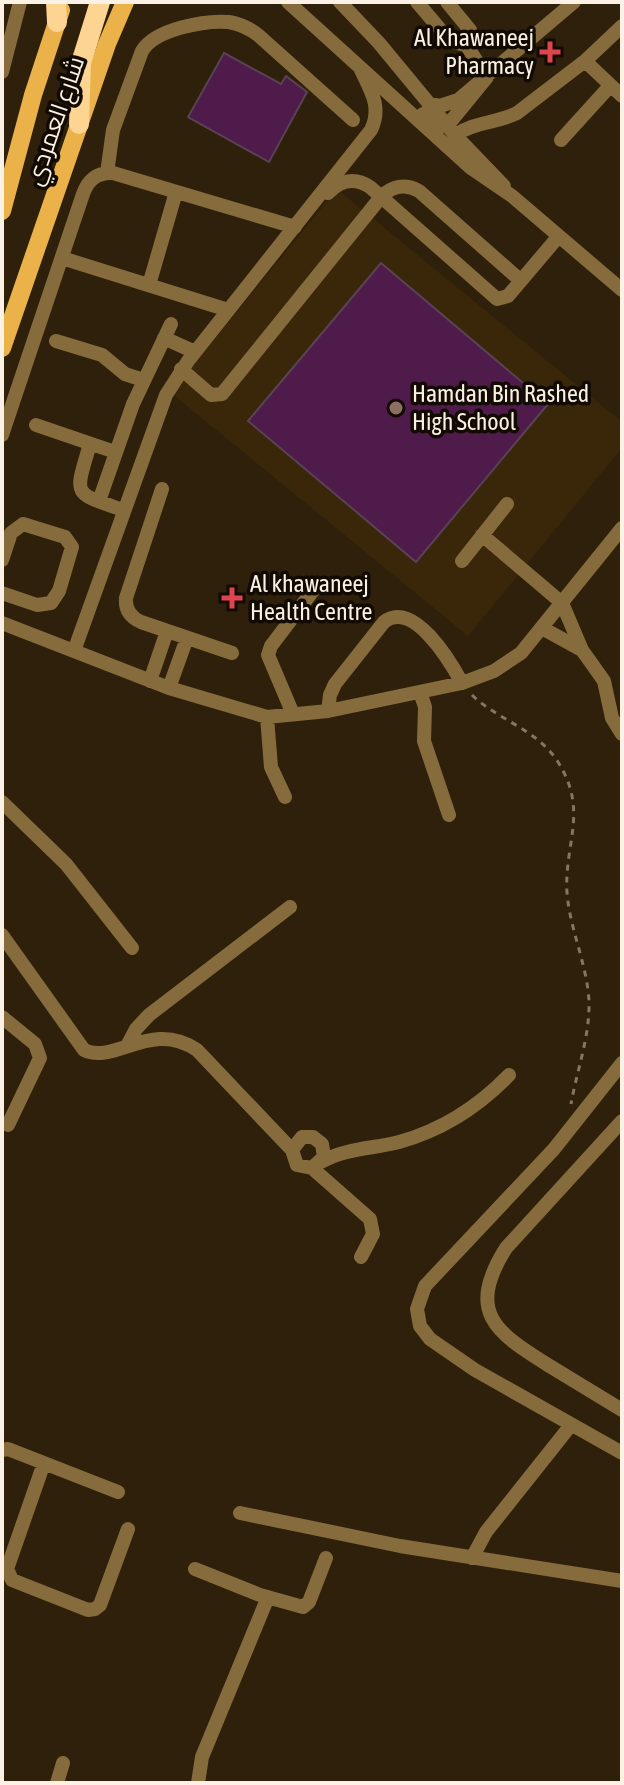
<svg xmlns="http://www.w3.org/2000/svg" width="624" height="1785" font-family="'Asap Condensed',Cairo,sans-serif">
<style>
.built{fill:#3a2609}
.building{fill:#4e1b4a;stroke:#584355;stroke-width:2}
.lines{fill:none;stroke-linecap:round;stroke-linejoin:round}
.path{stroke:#837664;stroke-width:3;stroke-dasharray:6 6;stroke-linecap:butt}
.minor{stroke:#866b3c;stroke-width:14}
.major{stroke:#eab248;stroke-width:18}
.highway{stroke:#fdd491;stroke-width:20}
.health-dot{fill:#e0444e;stroke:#120b04;stroke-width:3}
.education-dot{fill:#8d6e63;stroke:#120b04;stroke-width:3}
.labels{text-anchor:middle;stroke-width:7;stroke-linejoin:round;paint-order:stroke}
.poi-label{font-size:24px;fill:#fbf1e4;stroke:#120b04;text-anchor:start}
.street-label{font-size:24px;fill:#fbf1e4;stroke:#120b04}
</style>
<rect width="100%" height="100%" fill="#2f200b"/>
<!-- built -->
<path class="built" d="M337 189 622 422V448L468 636 171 393Z"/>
<!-- building -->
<path class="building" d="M224 53 281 84 286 76 307 92 269 162 188 117Z
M381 263 548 404 416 562 248 421Z"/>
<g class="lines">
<!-- path -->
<path class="path" d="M472 695C499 721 537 729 558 762 589 811 564 843 567 893 570 930 587 964 589 1001 590 1036 577 1070 571 1104"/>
<!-- minor -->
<path class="minor" d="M288 2 471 168 512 196 622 290
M340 2 379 43 455 135 504 186
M417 2 450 41 461 44 468 39 470 30 447 2
M622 26 585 61 622 96
M465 43 487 77
M2 72 20 2
M428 103 440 106 458 100 574 2
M423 114 436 125 447 126 487 77
M455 135C474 122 497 123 517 113L585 61
M561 140 610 86
M107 173 113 130 142 51C155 29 205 20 229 22 240 24 249 28 258 35L353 120
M328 193C340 180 355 177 370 187L497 299 508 296 558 237
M62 258 228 310
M149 285 176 192
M164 338 195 352
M56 341 102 355 125 374 143 380
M181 369 211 395 222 394 381 197C392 186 405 183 419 191L520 280
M36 425 115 452
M2 435 83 194C88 180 97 172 113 173L295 227
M90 444C75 496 71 492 123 510
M162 489 126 598C125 609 130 617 141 622L232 653
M99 501 133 404 171 324
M482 535 562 603 582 650 604 681 612 718 622 734
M2 560 11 533 23 524 65 537 72 547 59 591 51 603 37 605 2 593
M462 561 507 504
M2 623 169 688 267 717 328 711 462 683 494 671 521 653 622 528
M542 628 582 650
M74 651 166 395 188 361 371 130C382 107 371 91 361 70
M150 681 167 631
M169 688 187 638
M420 692 425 707 424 741 449 815
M328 711 330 695 335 684 384 622C413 599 450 661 462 683
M293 714 268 655 271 646 315 588
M267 717 271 767 285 797
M2 802 66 864 132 948
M2 935 84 1050C115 1065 151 1019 197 1050L292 1150 297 1165 312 1168 324 1157 322 1144 313 1137H302L292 1150
M2 1017 35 1044 40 1058 8 1125
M127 1046 136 1029 149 1015 290 907
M622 1063 554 1149 425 1286 417 1309 420 1326 430 1339 475 1370 622 1453
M622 1121 506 1248C466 1312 495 1332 548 1365 573 1380 597 1395 622 1410
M321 1162C346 1148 372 1149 399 1142 442 1130 478 1107 509 1075
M312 1168 370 1219 373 1234 361 1257
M2 1450 8 1449 118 1492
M44 1463 7 1569 12 1580 88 1610 95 1609 100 1605 128 1529
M240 1513 400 1546 622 1581
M472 1558 486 1532 571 1425
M195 1569 260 1595 303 1607 309 1602 326 1558
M57 1783 63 1763
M198 1783 202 1757 268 1597"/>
<!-- major -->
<path class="major" d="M2 211 33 95 61 10
M2 348 107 44 125 2"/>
<!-- highway -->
<path class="highway" d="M56 2 57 22
M79 124 81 63 100 2"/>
</g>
<!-- markers -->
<g class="health-dot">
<path d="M546 40h8v8h8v8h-8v8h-8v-8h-8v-8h8z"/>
<path d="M228 586h8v8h8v8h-8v8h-8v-8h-8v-8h8z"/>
</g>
<circle class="education-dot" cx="396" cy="408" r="8"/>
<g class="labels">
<!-- poi labels -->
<g class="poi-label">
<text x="534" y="46" text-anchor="end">Al Khawaneej<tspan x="534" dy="28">Pharmacy</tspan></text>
<text x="412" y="402">Hamdan Bin Rashed<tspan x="412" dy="28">High School</tspan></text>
<text x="250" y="592">Al khawaneej<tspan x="250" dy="28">Health Centre</tspan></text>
</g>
<!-- street labels -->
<g class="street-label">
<text transform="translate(55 121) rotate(-71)" y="8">شارع العمردي</text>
</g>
</g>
<!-- border -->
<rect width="624" height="1785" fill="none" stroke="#fbf1e4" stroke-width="8"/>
</svg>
